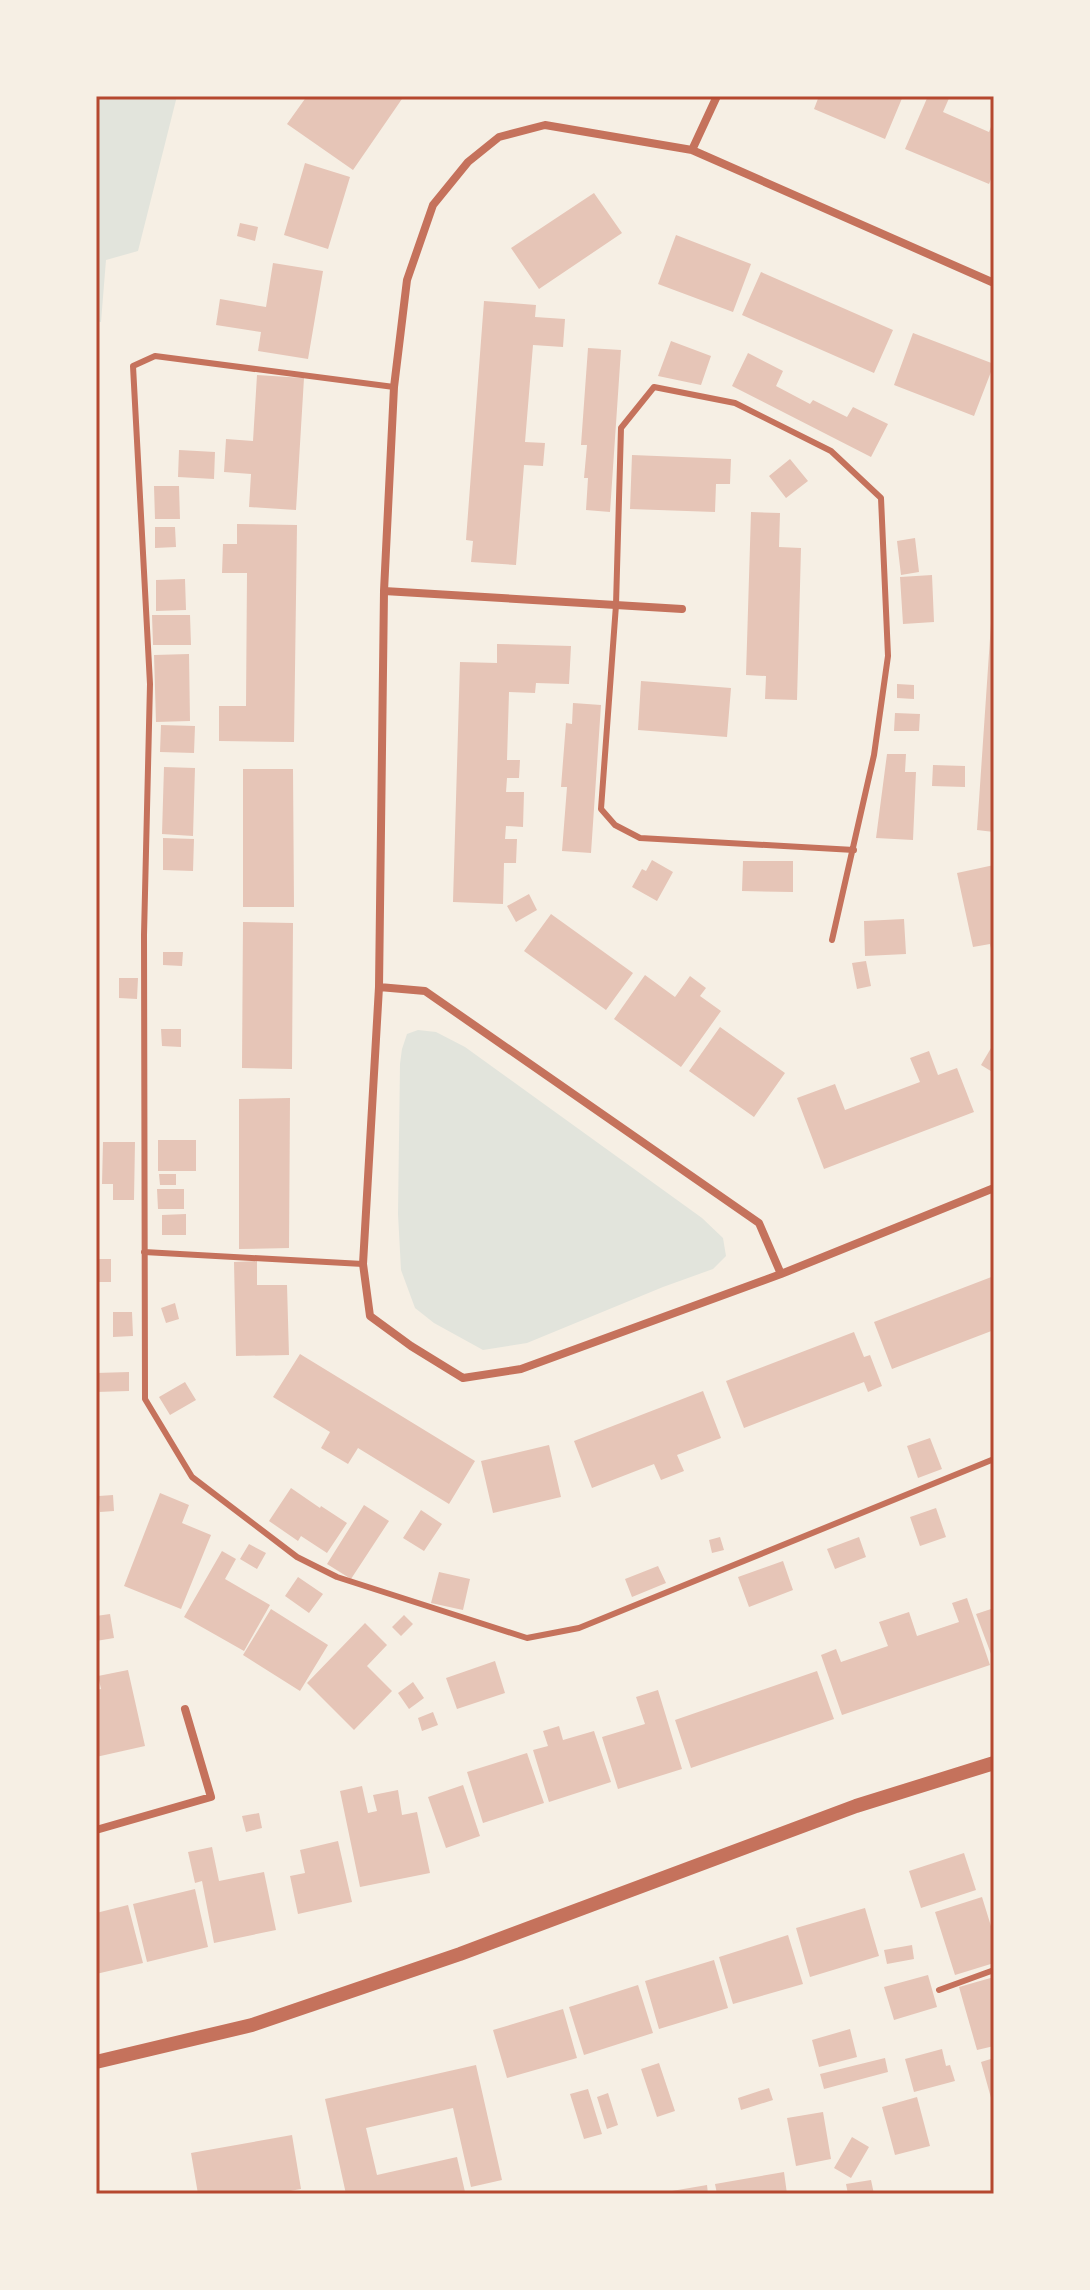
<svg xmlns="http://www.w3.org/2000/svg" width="1090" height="2290" font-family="Commissioner,sans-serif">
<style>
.green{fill:#e2e4dc}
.building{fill:#e6c5b7}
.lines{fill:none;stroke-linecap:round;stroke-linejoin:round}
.service{stroke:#c5725c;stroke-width:6}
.minor{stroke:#c5725c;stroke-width:8}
.tertiary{stroke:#c5725c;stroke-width:14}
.neatline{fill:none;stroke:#b5482f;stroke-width:3}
</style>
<rect width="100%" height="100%" fill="#f6efe4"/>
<!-- green -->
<path class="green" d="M96 96H177L138 251 106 260 101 322 96 321Z
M418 1030 436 1032 465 1047 702 1218 723 1238 726 1256 713 1269 663 1287 527 1343 483 1350 434 1323 415 1308 401 1270 398 1214 400 1064 402 1049 407 1034Z"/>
<!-- building -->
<path class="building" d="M307 96H404L353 170 287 124Z
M819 96H903L885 139 814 109Z
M928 96H950L943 112 989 132 994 119V172L989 184 905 149Z
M305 163 350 177 328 249 284 235Z
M594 193 622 233 539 289 511 248Z
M240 223 258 227 255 241 237 236Z
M676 235 751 264 733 312 658 284Z
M273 263 323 271 308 359 258 351 261 332 216 325 220 299 266 307Z
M761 272 893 330 874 373 742 315Z
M484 301 536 305 535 317 565 319 563 347 533 345 525 442 545 443 543 466 524 465 516 565 471 562 473 541 466 540Z
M913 333 994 364 974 416 894 385Z
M671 341 711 356 701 385 658 376Z
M588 348 621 350 610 512 586 510 588 478H584L587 445H581Z
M748 353 783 371 776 386 810 404 813 400 847 417 853 407 888 424 871 457 732 386Z
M257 375 304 378 296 510 249 507 251 474 224 472 226 439 253 441Z
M179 450 215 452 214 479 178 477Z
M632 455 731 459 730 484H716L715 512 630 509Z
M790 459 808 481 786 498 769 476Z
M154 486H179L180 519H155Z
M751 512 780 513 779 547 801 548 797 700 765 699 766 676 746 675Z
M237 524 297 525 294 742 219 741V706H246L247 573H222L223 544H237Z
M155 527H175L176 547 155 548Z
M915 538 919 572 901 575 897 541Z
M932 575 934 622 903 624 900 577Z
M185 579 186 610 156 611V580Z
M992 609H994V832L977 830Z
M152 615H190L191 645H153Z
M497 644 571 646 569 684 536 683 535 693 509 692 507 760H520L519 778H507L506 792H524L523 827 506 826 505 839H517L516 863H504L503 904 453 902 460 662 497 663Z
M189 654 190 721 156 722 154 655Z
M641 681 731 688 727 737 638 730Z
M897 684 914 685V699L897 698Z
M573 703 601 705 591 853 562 851 567 787H561L566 723 572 724Z
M895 713 920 714 919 731H894Z
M161 725 195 726 194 753 160 752Z
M887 754H906L905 772H916L913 840 876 838Z
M933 765 965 766V787L932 786Z
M164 767 195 768 193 836 162 834Z
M243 769H293L294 907H243Z
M163 838 194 839 193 871 163 870Z
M652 860 673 872 657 901 632 887 642 869 646 871Z
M743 861H793V892L742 891Z
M994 865V958L993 959 990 944 973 947 957 873Z
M529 894 537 910 516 922 507 906Z
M551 914 633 973 606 1010 524 951Z
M904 919 906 954 865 956 864 921Z
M243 922 293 923 292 1069 242 1068Z
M163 952H183L182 966 163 965Z
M866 961 871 986 857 989 852 963Z
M645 975 675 997 690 976 706 988 700 996 721 1011 681 1067 614 1019Z
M119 978H138L137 999 119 998Z
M720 1027 785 1073 754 1117 689 1071Z
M161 1029H181V1047L162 1046Z
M994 1043V1073L981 1065Z
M929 1051 938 1075 957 1068 974 1112 824 1169 797 1098 835 1084 845 1110 920 1082 910 1058Z
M290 1098 289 1248 239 1249V1099Z
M158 1140H196V1171H158Z
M103 1142H135L134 1200H113V1184H102Z
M159 1174H176V1185H160Z
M157 1189H184V1209H158Z
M186 1214V1235H162V1215Z
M96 1259H111V1282H96Z
M257 1261V1285H287L289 1355 236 1356 234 1262Z
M994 1276V1330L892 1369 874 1322Z
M175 1303 179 1319 166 1323 161 1308Z
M113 1312H132L133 1336 113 1337Z
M854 1332 864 1357 870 1355 882 1386 868 1392 864 1382 744 1428 726 1381Z
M300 1354 475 1461 449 1504 358 1448 348 1464 321 1448 330 1432 273 1397Z
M129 1372V1391L96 1392V1373Z
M185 1382 196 1400 170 1415 159 1397Z
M703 1391 721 1438 677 1455 684 1471 661 1480 654 1464 592 1488 574 1441Z
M930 1438 942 1469 918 1478 907 1446Z
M549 1445 561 1497 493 1513 481 1461Z
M291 1488 320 1508 321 1506 347 1523 327 1553 301 1536 298 1541 269 1521Z
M160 1493 189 1505 182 1523 211 1535 181 1609 124 1586Z
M113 1495 114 1511 100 1512 99 1496Z
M364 1505 389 1521 351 1579 327 1564Z
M936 1508 946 1537 920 1546 910 1517Z
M421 1510 442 1524 424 1551 403 1538Z
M720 1537 724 1550 712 1553 709 1540Z
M859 1537 866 1557 835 1569 827 1549Z
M249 1544 266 1553 257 1569 240 1559Z
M222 1551 236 1559 225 1579 270 1605 244 1651 184 1617Z
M783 1561 793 1590 749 1607 738 1577Z
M658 1566 666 1583 632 1597 625 1579Z
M439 1572 470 1579 463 1610 431 1603Z
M298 1577 323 1594 309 1613 285 1596Z
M967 1598 990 1665 842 1715 821 1655 836 1649 841 1662 888 1646 879 1622 909 1612 917 1636 959 1622 952 1603Z
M994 1608V1662L976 1614Z
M271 1609 328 1645 300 1691 243 1655Z
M110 1614 114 1638 96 1641V1616Z
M404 1615 413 1624 401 1636 392 1627Z
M365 1623 387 1645 367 1666 392 1691 354 1730 307 1683Z
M495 1661 505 1693 457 1709 446 1678Z
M128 1670 145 1746 96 1757V1690L101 1689 98 1676Z
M817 1671 834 1719 691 1768 675 1720Z
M413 1682 424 1698 409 1709 398 1693Z
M658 1690 682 1769 618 1789 602 1737 645 1724 636 1697Z
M433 1712 438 1725 422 1731 418 1718Z
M559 1726 563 1740 594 1731 611 1782 549 1802 533 1750 548 1746 543 1731Z
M527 1753 544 1803 483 1823 467 1772Z
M463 1785 480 1836 446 1848 428 1797Z
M362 1786 368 1813 377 1811 373 1795 398 1790 402 1815 417 1812 430 1873 360 1887 340 1791Z
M259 1813 262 1828 246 1832 242 1816Z
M338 1841 352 1902 298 1914 290 1876 305 1873 300 1850Z
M212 1847 219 1881 264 1872 276 1930 214 1943 202 1881 195 1883 188 1852Z
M964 1853 976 1890 921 1908 909 1871Z
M195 1889 208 1947 147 1962 133 1904Z
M982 1897 994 1936V1963L955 1975 935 1912Z
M128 1905 143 1963 96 1974V1913Z
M865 1908 879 1956 810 1977 796 1928Z
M788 1935 803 1984 733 2004 719 1957Z
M912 1945 914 1959 887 1964 884 1950Z
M714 1960 728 2008 659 2029 645 1981Z
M928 1975 937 2007 894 2020 884 1987Z
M994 1977V2046L977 2050 959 1987Z
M638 1985 653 2033 584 2055 569 2007Z
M563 2009 577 2058 507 2078 493 2030Z
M850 2029 857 2057 819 2067 812 2040Z
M942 2049 946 2066 950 2065 955 2081 914 2092 905 2059Z
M885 2058 888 2072 824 2089 820 2074Z
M994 2058V2105H993L981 2062Z
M659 2063 675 2111 657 2117 641 2069Z
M476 2065 502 2180 471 2187 453 2108 366 2128 377 2175 457 2157 465 2192 346 2194 325 2099Z
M769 2088 773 2100 741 2110 738 2098Z
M588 2089 602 2134 584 2139 570 2094Z
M608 2093 618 2125 607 2129 597 2097Z
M917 2097 930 2146 895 2155 882 2107Z
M823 2112 831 2159 796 2166 787 2118Z
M292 2135 301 2189 273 2194H198L191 2153Z
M852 2137 869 2147 851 2178 834 2168Z
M784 2172 787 2194H717L715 2184Z
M871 2180 874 2194H848L846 2184Z
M707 2185 708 2194H666V2192Z"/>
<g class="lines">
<!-- service -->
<path class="service" d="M394 387 155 356 133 366 150 684 144 935 145 1399 192 1477 297 1557 337 1577 527 1638 579 1628 994 1459
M832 940 874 755 888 656 881 498 831 451 735 403 654 387 621 428 616 605 601 809 615 825 640 838 854 850
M144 1252 363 1264
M939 1990 994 1970"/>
<!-- minor -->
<path class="minor" d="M692 150 717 96
M994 283 692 150 545 125 499 137 468 162 433 205 407 280 394 387 384 591 379 987 363 1264 370 1316 411 1346 463 1378 521 1369 781 1274 994 1188
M384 591 682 609
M379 987 425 991 759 1223 781 1274
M96 1830 211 1797 185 1709"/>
<!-- tertiary -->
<path class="tertiary" d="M96 2062 252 2025 460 1954 856 1806 994 1763"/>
</g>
<!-- border -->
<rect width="1090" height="2290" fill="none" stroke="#f6efe4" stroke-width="196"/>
<rect x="98" y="98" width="894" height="2094" class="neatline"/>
</svg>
